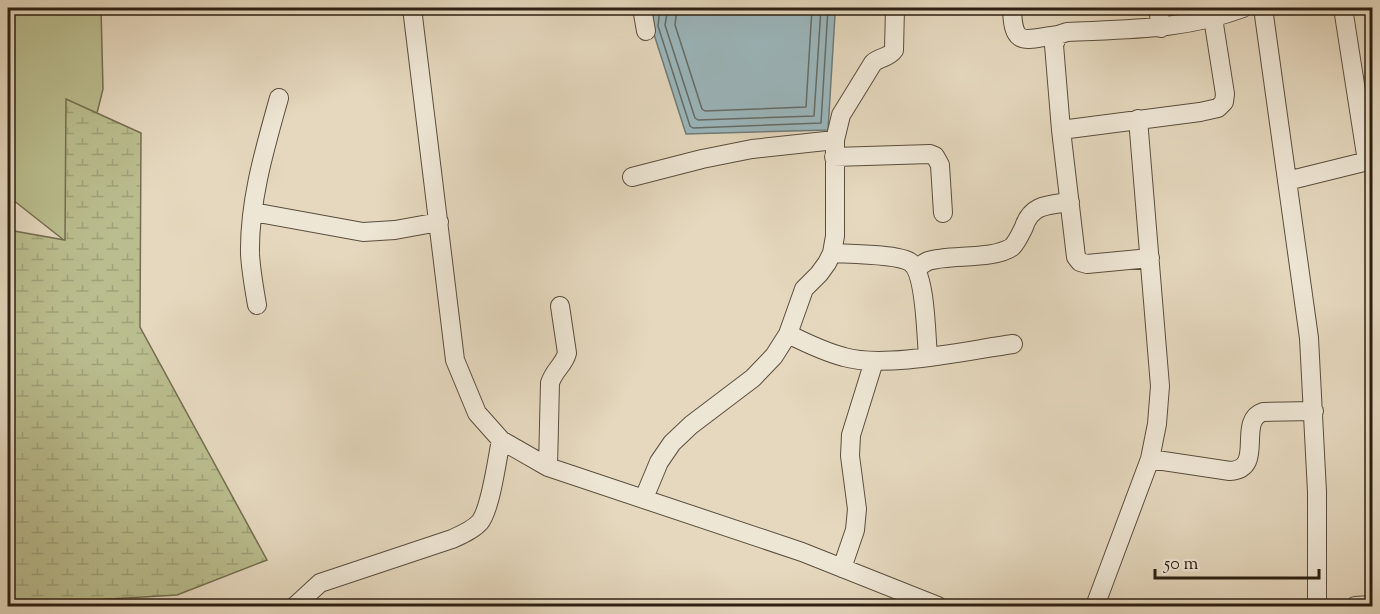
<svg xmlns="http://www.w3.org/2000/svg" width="1380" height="614" font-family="'Sorts Mill Goudy',serif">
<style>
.green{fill:#babd8e;stroke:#746e50;stroke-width:1.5}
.wetland{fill:url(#wetland-marsh);stroke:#746e50;stroke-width:1.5}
.water{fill:#9bb7bd;stroke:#6f7b79;stroke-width:1.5}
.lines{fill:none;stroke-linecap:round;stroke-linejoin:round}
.shore{stroke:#646c68;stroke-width:1.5}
.street-casing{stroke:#5b4e3d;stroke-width:20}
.street{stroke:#eee6d5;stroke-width:18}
</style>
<defs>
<pattern id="wetland-marsh" width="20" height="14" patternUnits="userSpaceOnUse" patternTransform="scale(1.5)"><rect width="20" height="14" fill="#babd8e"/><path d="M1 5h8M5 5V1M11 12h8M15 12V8" fill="none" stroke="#a0a279"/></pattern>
</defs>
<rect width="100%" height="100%" fill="#e5d8be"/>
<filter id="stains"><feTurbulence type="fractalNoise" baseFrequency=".00333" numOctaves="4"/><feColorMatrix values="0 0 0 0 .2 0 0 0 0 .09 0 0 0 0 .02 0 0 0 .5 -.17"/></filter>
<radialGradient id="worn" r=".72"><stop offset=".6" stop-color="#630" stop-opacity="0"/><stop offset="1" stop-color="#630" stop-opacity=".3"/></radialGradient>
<!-- green -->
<path class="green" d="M8 8H101L103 89 65 241 8 196Z"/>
<!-- wetland -->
<path class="wetland" d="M66 99 141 133 140 327 267 560 177 595 8 605V230L65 240Z"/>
<!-- water -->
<path class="water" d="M655 8H834L835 15 828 130 686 134 651 25Z"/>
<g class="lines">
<!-- shore -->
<path class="shore" d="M660 8 658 26 690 126 693 128 821 123 828 8
M668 8 665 25 695 118 698 120 814 116 821 8
M677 8 675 25 702 109 705 111 806 107 812 8"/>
<!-- street casing -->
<g class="street-casing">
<path id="street" d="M412 8 455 360 477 413 501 440 548 467 802 552 938 606
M642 8 646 31
M1012 8C1013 49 1025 39 1058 35
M1158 8 1161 28
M1263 8 1309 338 1317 492V606
M1343 8 1367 161
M1061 130 1200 112 1218 108 1224 102 1225 94 1213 18
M834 157 930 154 935 156 940 165 943 213
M632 177 702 159 752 149 835 140
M1287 181 1372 160
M253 212 363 232 395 230 439 222
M832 253C850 254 897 254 910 262 926 272 926 337 928 356
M1150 258 1087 264 1080 262 1076 257 1061 130 1054 45 1058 35 1067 32C1129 29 1184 30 1243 8
M916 268C920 266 924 263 928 261 950 254 993 260 1012 247 1017 242 1021 233 1024 227 1031 204 1049 205 1070 202
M257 305C254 288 251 271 250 254 249 201 265 148 279 98
M788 334C806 343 825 352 844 357 885 369 969 350 1013 344
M1150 459 1230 471C1266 469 1236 421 1263 412L1314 411
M548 467 550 383C554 370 564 365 567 353L560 306
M644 498 659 462 672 443 691 425 753 378 774 356 788 334 804 289 819 274 827 263 832 253 835 236V140L841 115 873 63C879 57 889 58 894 50L895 8
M842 568 855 530 857 509 850 456 851 435 874 361
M295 606 320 583 452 539C461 535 473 530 480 522 491 508 497 459 501 440
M1095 606 1150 459 1157 424 1160 386 1138 119
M1355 606 1372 605"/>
</g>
<!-- street -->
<use href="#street" class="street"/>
</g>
<!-- margin -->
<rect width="1380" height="614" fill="none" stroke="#e5d8be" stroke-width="30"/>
<rect x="9" y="9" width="1362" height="596" fill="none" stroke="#2d2012" stroke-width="3"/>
<rect x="15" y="15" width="1350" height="584" fill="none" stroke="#2d2012" stroke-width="1.5"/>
<!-- scale -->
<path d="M1155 569v9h164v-9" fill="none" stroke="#2d2012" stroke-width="3"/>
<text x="1164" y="569" font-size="18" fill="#2d2012" stroke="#eee6d5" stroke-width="4.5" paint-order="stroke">50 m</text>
<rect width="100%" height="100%" filter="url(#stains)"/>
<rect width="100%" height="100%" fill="url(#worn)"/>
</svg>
